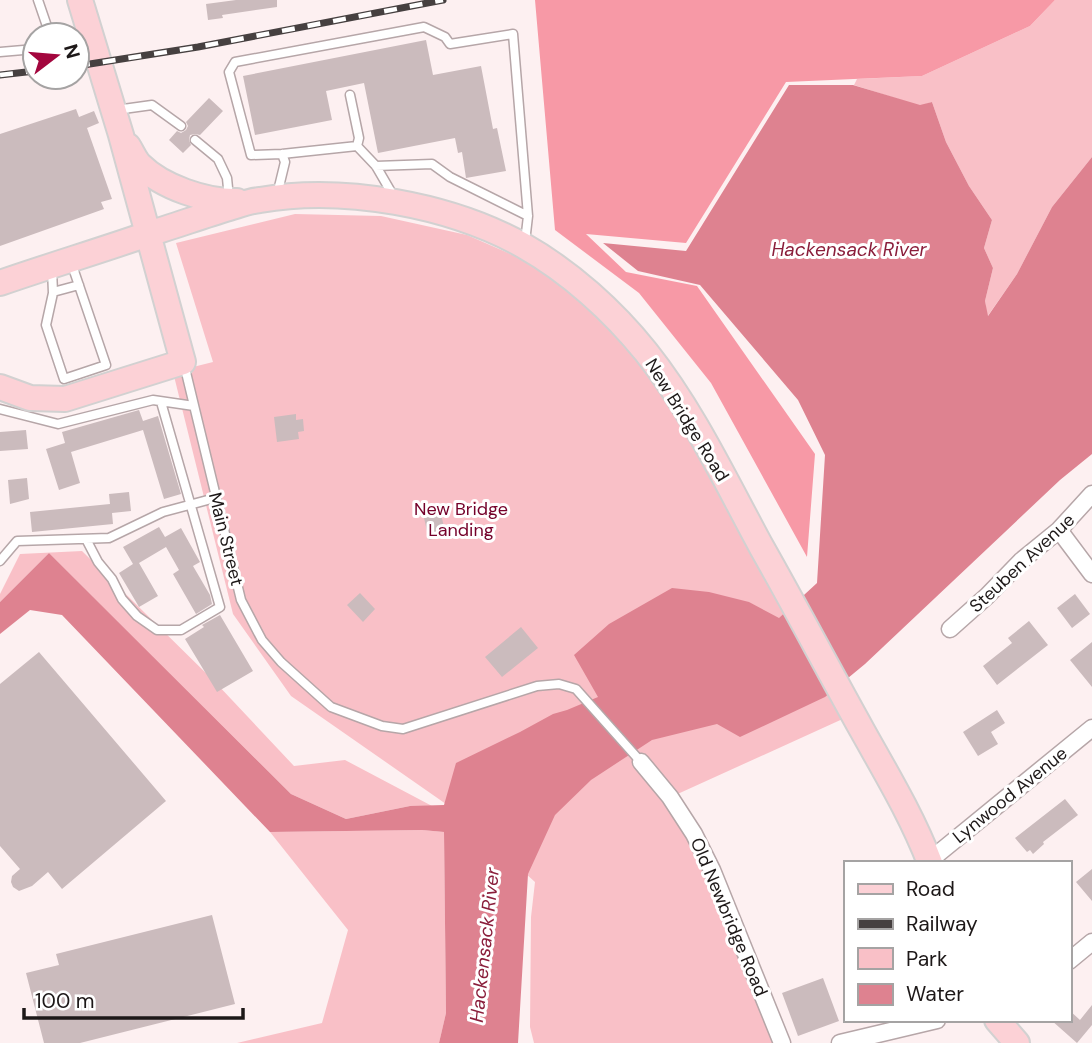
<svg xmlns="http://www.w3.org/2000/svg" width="1092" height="1043" font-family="'DM Sans',sans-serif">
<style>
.green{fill:#f9c0c7}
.forest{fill:#f799a6}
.water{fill:#de8290}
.building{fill:#cbbbbd}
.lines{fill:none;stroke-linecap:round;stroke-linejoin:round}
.lane-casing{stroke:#b6a6a8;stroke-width:11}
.street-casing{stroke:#b6a6a8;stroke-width:19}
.primary-casing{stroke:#d2d1d1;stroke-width:28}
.lane{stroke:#fff;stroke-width:8}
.street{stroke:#fff;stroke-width:16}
.primary{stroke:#fcd1d6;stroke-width:24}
.rail-casing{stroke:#464040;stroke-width:7}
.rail{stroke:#fff;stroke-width:4.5;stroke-dasharray:13;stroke-linecap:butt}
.labels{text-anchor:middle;stroke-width:6;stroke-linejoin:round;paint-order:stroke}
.street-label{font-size:18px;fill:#1d1818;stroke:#fff}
.park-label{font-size:18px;fill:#74002a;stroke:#fff}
.water-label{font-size:19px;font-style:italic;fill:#8a1e3b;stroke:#fff}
</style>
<rect width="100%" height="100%" fill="#fdf0f1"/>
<!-- green -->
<path class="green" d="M1055 0H1092V157L1052 207 1017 274 987 317 985 301 993 268 984 248 992 220 969 186 946 142 932 102 920 106 854 85 857 79 922 76 1030 26Z
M295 214 381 216 467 235 540 267 611 325 670 395 847 717 671 797 782 1043H534L530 1027 531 917 535 882 456 811 291 696 233 614 173 372 213 362 176 243Z
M82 551 216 683 294 766 345 760 432 806H410L346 819 291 794 49 553 0 602V594L20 554Z
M422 830 444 832 446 1013 439 1043H237L322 1023 348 930 270 832Z"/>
<!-- forest -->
<path class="forest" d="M535 0H1055L1030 26 922 76 786 82 686 243 586 234 626 272 697 286 815 454 807 557 711 383 639 293 555 230Z"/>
<!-- water -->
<path class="water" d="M789 85H853L920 105 932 102 946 142 969 186 992 220 984 248 993 268 985 301 988 316 1017 274 1052 207 1092 157V454L1060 480 865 664 825 697 740 737 717 724 652 740 591 780 555 815 528 874 518 1043H439L446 1013 444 832 422 830 270 832 62 615 30 610 0 634V602L49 553 291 794 346 819 410 806 444 805 456 763 520 732 553 714 567 710 598 697 574 655 609 624 672 588 709 592 749 602 779 618 817 583 825 455 798 400 700 285 638 271 603 243 686 251Z"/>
<!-- building -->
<path class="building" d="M236 0H277V7L222 15 223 18 208 20 206 4Z
M426 40 433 75 481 66 493 129 497 128 506 171 466 178 462 152 458 153 455 138 378 153 364 83 326 91 332 120 255 135 243 76Z
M209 98 223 111 200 135 195 134 190 135 189 140 191 145 183 153 169 140 177 131 181 133 186 130 188 126 186 122Z
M76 109 79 117 94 111 99 123 87 128 112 199 101 202 104 209 0 246V134Z
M139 410 143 421 158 416 181 494 164 499 143 430 71 452 80 483 59 490 46 449 65 443 62 432Z
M296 414V420L303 419 304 431 298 432 299 439 277 442 274 417Z
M26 430 28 449 0 451V432Z
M27 478 29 499 10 504 8 480Z
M129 492 131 511 112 513 113 524 32 532 30 512 110 504 109 494Z
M439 505 446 536 429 540 422 509Z
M159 527 165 537 181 528 200 562 193 566 210 595 212 604 196 614 173 574 179 570 166 547 139 563 158 596 139 607 119 573 133 564 123 547Z
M360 593 375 609 363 622 347 605Z
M1075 594 1090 614 1072 628 1057 608Z
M220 615 253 671 217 692 185 639 204 627 202 625Z
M1029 621 1048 645 997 685 983 666 1012 643 1008 638Z
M521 627 538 648 502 677 485 657Z
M1092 642V687L1070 660Z
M39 652 166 801 62 889 48 872 32 886 19 891 13 887 11 882 12 876 20 869 0 846V684Z
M997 710 1005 723 991 732 998 744 978 756 963 732Z
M1065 799 1078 815 1043 842 1044 844 1033 854 1030 850 1027 852 1015 838Z
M1092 869V901L1076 882Z
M212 915 235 1004 80 1043H44L26 973 59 965 56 954Z
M823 978 839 1021 798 1036 782 993Z
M1092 1005V1025L1077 1043 1051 1020H1069V1010L1080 1020Z"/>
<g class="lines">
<!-- lane casing -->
<g class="lane-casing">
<path id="lane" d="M38 0 50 35
M0 52 35 49
M350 95 359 138 357 146
M116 110 152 105 181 126
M195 140 218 159 227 178 229 198
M376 166 432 164 450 177 528 216
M277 195 285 162 282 154
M394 197 376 166 357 146 282 154 251 155 229 72 235 62 424 27 445 37 450 44 513 34 528 216 525 242
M52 269 53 293 46 325 64 379 106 365 71 262
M53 292 79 285
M184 364 241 600 262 640 281 662 331 707 382 726 403 729 537 686 559 684 576 689 641 762
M0 409 58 424 153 400 194 406
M86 539 98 562 112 579 122 599 137 616 157 630H181L220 607 161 402
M0 561 17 541 109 538 163 512 215 498"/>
</g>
<!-- street casing -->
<g class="street-casing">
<path id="street" d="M1059 530 1092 574
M950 629 987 596 1021 561 1059 530 1092 494
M641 762 670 797 694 834 712 870 782 1043
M929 861 1092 728
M1069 961 1092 942
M840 1043 937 1020"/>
</g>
<!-- primary casing -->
<g class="primary-casing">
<path id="primary" d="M128 146C132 152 135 160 140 165 162 187 206 202 237 201
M0 283C49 266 99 251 148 234 175 226 202 216 229 208 239 205 249 201 260 200 343 185 451 205 524 246 570 272 613 311 646 352 693 411 726 482 762 548 796 608 828 669 862 730 886 773 912 816 930 863
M0 387 30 398 65 399 183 362 121 135 80 0
M997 1020 1017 1043"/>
</g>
<!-- lane -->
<use href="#lane" class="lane"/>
<!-- street -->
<use href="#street" class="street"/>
<!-- primary -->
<use href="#primary" class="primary"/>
<!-- rail casing -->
<g class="rail-casing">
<path id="rail" d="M77 66 198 47 443 0
M0 75 35 71"/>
</g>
<!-- rail -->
<use href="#rail" class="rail"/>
</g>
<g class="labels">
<!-- street labels -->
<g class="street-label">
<text transform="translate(687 420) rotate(58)" y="6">New Bridge Road</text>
<text transform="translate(226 539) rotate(76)" y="6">Main Street</text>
<text transform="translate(1022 563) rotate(-43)" y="6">Steuben Avenue</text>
<text transform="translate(1010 795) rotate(-39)" y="6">Lynwood Avenue</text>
<text transform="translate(729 917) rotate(67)" y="6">Old Newbridge Road</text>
</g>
<!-- park labels -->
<g class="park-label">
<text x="461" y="515">New Bridge<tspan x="461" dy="21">Landing</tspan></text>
</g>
<!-- water labels -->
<g class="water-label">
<text x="849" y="256">Hackensack River</text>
<text transform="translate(484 945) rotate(-84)" y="7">Hackensack River</text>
</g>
</g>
<!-- legend -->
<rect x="844" y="861" width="228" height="161" fill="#ffffff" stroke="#a5a3a3" stroke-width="2"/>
<rect x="858" y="884" width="35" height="10" fill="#fcd1d6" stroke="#a5a3a3" stroke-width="2"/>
<text x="906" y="896" font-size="21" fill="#1d1818">Road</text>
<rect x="858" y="919" width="35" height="10" fill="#464040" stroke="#a5a3a3" stroke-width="2"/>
<text x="906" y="931" font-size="21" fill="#1d1818">Railway</text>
<rect x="858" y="948" width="35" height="21" fill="#f9c0c7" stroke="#a5a3a3" stroke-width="2"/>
<text x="906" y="966" font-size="21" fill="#1d1818">Park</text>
<rect x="858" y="984" width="35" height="21" fill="#de8290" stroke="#a5a3a3" stroke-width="2"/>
<text x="906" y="1001" font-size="21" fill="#1d1818">Water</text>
<!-- north arrow -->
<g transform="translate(56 56) rotate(74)"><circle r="33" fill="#ffffff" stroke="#a5a3a3" stroke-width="2"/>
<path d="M0-5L12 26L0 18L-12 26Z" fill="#a3063e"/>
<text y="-10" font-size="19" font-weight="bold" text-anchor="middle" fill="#1d1818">N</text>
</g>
<!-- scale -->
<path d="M24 1008v10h219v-10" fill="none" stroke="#1d1818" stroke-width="3.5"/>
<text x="35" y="1008" font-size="21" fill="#1d1818" stroke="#ffffff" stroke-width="5" paint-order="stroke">100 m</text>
</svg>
